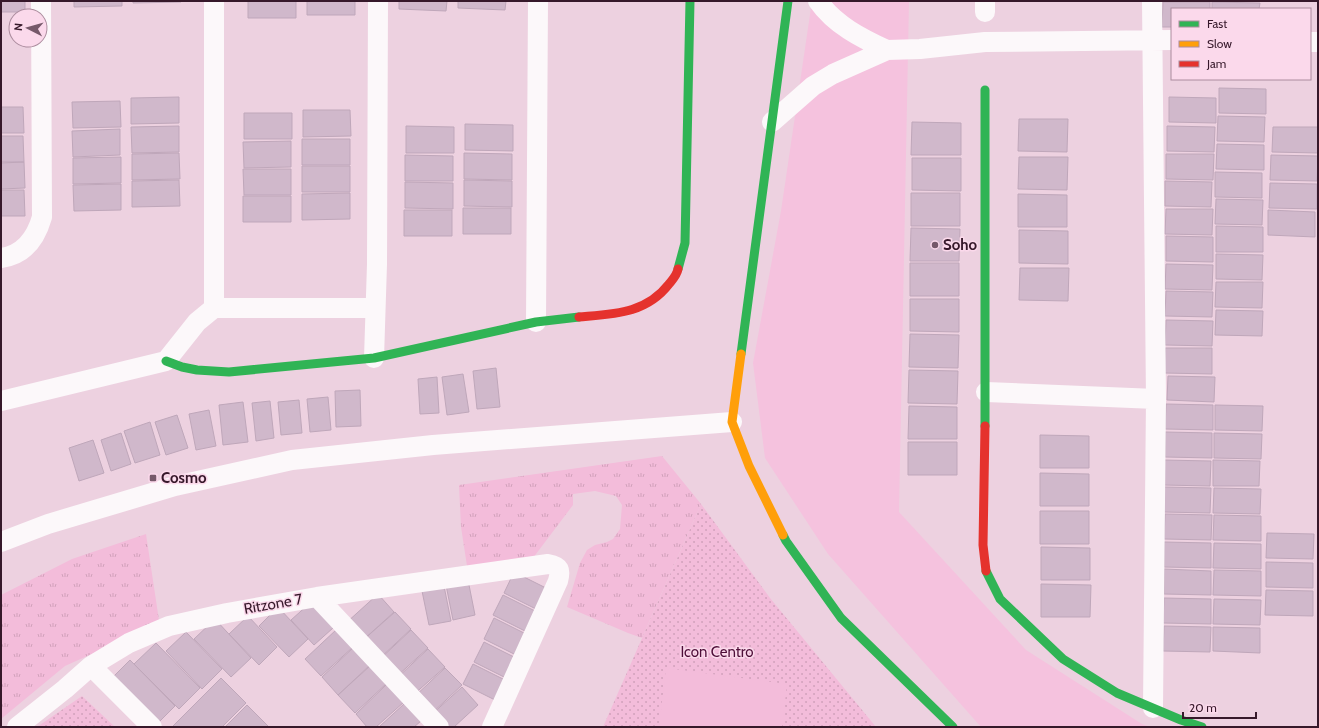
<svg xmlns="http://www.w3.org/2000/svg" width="1319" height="728" font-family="Cabin,sans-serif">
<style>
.built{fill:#f5c2de}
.grass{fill:url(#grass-tufts)}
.park{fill:url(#park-dots)}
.garden{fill:#f3bcda}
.building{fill:#d0b8cb;stroke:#bfa7ba}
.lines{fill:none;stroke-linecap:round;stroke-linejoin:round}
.street{stroke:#fcf8fa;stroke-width:20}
.fast{stroke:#30b455;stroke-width:9}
.slow{stroke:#ff9f0a;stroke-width:9}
.jam{stroke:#e5322d;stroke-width:9}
.poi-dot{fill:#76596a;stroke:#fbd9eb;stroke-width:1.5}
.labels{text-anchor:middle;stroke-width:3;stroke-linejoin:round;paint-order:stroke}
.poi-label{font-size:15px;font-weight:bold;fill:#36182a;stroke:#fbd9eb;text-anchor:start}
.street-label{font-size:15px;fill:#36182a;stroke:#fbd9eb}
.park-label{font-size:15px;fill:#4e0e38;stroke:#fbd9eb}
</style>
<defs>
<pattern id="grass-tufts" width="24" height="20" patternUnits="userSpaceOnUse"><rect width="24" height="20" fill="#f3bcda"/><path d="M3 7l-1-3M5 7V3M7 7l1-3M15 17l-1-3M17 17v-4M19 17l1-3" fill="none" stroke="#d1a1bb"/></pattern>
<pattern id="park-dots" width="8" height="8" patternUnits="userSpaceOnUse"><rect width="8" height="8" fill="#f3bcda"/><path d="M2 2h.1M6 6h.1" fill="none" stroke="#d1a1bb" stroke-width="1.8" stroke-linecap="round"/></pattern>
</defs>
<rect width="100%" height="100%" fill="#edd1e0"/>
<!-- built -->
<path class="built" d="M812 1H909L899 512 1026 650 1142 724 1150 727H981L828 554 765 458 753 363 781 211Z"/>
<!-- grass -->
<path class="grass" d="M662 456 701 504 642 638 628 633 567 607 580 563 587 550 595 545 607 542 613 539 620 529 622 505 616 496 595 491 573 494V505L533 558 467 566 461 527 459 485Z
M146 534 160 627 125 639 65 666 1 719V595L72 559Z"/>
<!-- park -->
<path class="park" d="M701 504 770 598 876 727H603Z
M82 696 115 727H37Z"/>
<!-- garden -->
<path class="garden" d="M666 668 787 684 782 727H659Z"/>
<!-- building -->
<path class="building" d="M1 1H25V12H1Z
M74 1H122V6L74 7Z
M133 1H181V2L133 3Z
M248 1H296V18H248Z
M307 1H355V15H307Z
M399 1H447L446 11 399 9Z
M458 1H506L505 10 458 8Z
M1163 2H1210V9H1172V27H1162Z
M1212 2 1260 3 1259 9H1212Z
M1219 88 1266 89V114L1219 113Z
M179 97V123L131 124V98Z
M1169 97 1216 98V123L1169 122Z
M120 101 121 127 73 128 72 102Z
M1 107H23L24 133H1Z
M303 110H350L351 136 303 137Z
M244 113H292V139H244Z
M1218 116 1265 117 1264 142 1217 141Z
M1019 119H1068L1067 152 1018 151Z
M912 122 961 123V155H911Z
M465 124 513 125V151L465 150Z
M179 126V152L132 153 131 127Z
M406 126 454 127V153H406Z
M1167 126 1215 127 1214 152 1167 151Z
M1273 127H1318V153L1272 152Z
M120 129V155L73 157 72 131Z
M1 136H23L24 162H1Z
M302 139H350V165H302Z
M291 141V167L244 168 243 142Z
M1217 144 1264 145V170L1216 169Z
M179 153 180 179 132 180V154Z
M464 153 512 154V180L464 179Z
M1166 154H1214L1213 180 1166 179Z
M405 155 453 156V181H405Z
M1271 155 1318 156 1317 181 1270 180Z
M121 157V183L73 184V158Z
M1019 157H1068L1067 190 1018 189Z
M912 158H961V191L912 190Z
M24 162 25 188 1 189V163Z
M302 166H350V192H302Z
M243 169H291V195H244Z
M1215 172 1262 173V198L1215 197Z
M179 180 180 206 132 207V181Z
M464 180 512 181V207L464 206Z
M1165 181 1212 182 1211 207 1165 206Z
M405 182 453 183V209L405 208Z
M1270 183 1317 184V209L1269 208Z
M121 184V210L74 211 73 185Z
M1 190H24L25 216H1Z
M350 193V219L302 220V194Z
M911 193H960V226H911Z
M1018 194 1067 195V227H1018Z
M243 196H291V222H243Z
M1216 199 1263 200 1262 225 1215 224Z
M463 208H511V234H463Z
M1166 209H1213L1212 235 1165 234Z
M404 210H452V236H404Z
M1268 210 1315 212V237L1268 235Z
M1216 226 1263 227V252H1216Z
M911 228 960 229 959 261H910Z
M1019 230 1068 231V264L1019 263Z
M1166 236 1213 237V262L1166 261Z
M1216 254 1263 255 1262 280 1216 279Z
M910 263H959V296H910Z
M1166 264 1213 265 1212 290 1165 289Z
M1020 268H1069L1068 301 1019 300Z
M1216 282H1263L1262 308 1215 307Z
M1166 291 1213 292 1212 317 1165 316Z
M910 299H959V332L910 331Z
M1216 310 1263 311 1262 336 1215 335Z
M1166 320 1213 321 1212 346 1165 345Z
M910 334 959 335 958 368 909 367Z
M1165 348H1212V374L1164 373Z
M496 368 500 407 477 409 473 371Z
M909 370 958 371 957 404 908 403Z
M463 374 469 412 447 415 442 377Z
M1168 376 1215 377 1214 402 1167 400Z
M437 377 439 413 420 414 418 379Z
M360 390 361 426 336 427 335 391Z
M328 397 331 430 310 432 307 399Z
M299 400 302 433 281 435 278 402Z
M270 401 274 438 256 441 252 403Z
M243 402 248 442 223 445 219 405Z
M1166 404 1213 405V430L1165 429Z
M1215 405 1263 406 1262 431 1215 430Z
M909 406 957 407V439H908Z
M209 410 216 446 196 450 189 414Z
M177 415 188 448 166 455 155 422Z
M150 422 160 455 135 463 124 431Z
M1165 432 1212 433V458L1165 457Z
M121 433 131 464 111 471 101 440Z
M1214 433 1262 434 1261 459 1214 458Z
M1040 435 1089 436V468H1040Z
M93 440 104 473 79 481 69 448Z
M908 442H957V475H908Z
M1163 460 1211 461 1210 486 1163 485Z
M1213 460 1260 461 1259 486H1213Z
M1040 473 1089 474V506H1040Z
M1164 487 1211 488 1210 513 1164 512Z
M1214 488 1261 489 1260 514 1213 513Z
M1040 511H1089V544H1040Z
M1165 514 1212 515 1211 540 1164 539Z
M1214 515 1261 516V541L1213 540Z
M1267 533 1314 534 1313 559 1266 558Z
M1164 542 1211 543V568L1164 567Z
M1214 543 1261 544V569L1213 568Z
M1041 547 1090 548V580H1041Z
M1266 562 1313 563V588L1266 587Z
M1164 569 1211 571V595L1164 594Z
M1214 570 1261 571V596L1213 595Z
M514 572 546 588 536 609 504 593Z
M468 580 475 615 453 620 446 585Z
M1041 584 1091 585 1090 617H1041Z
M444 586 451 621 429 625 422 591Z
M1266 590 1313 591V616L1265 615Z
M378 594 394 612 362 641 346 623Z
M503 595 535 611 525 631 493 615Z
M1164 598 1211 599V624L1163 623Z
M1214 599 1261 600 1260 625 1213 624Z
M310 603 333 628 314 645 291 620Z
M278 607 308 639 289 657 259 626Z
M395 612 411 629 379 659 362 641Z
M248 616 277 647 259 665 229 634Z
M494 618 526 634 516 655 484 639Z
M215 619 251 658 231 677 194 639Z
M1164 626 1211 627 1210 652 1163 651Z
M1213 627 1260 628V653L1213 651Z
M337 629 353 647 321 676 305 659Z
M411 630 428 648 396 677 379 660Z
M186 632 222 669 202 689 166 651Z
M484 642 516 658 506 678 474 662Z
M156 643 200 688 179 709 134 664Z
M354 647 370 665 338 695 322 677Z
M428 649 445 667 412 696 397 678Z
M130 660 175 706 154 727 109 681Z
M473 664 505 680 495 700 463 684Z
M370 666 387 683 355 713 338 695Z
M445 668 462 685 430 715 414 697Z
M221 678 246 703 222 727H172Z
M387 684 404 702 376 727H367L356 714Z
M462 687 478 705 454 727H440L430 716Z
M405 703 421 721 414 727H379Z
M247 705 269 727H225Z"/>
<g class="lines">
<!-- street -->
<path class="street" d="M818 1C835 25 861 38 887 50
M1152 1 1156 399 1153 708
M985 12V1
M1310 42H1318
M772 122 813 86 833 74 887 50 920 49 985 42 1172 40
M1 258C24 255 36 238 42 217L41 1
M214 308H375
M536 322 538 1
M374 358 377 264 378 1
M986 392 1156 399
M1 401 166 361 197 322 214 308V1
M1 542 48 524 175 486 292 460 433 445 732 422
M317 597 439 727
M91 666 152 727
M17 727 65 689 91 666 129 643 169 626 227 613 317 597 548 564C560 566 561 570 558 581L492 727"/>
<!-- fast -->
<path class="fast" d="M985 90V426
M678 269 685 243 690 1
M741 354 788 1
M166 361 182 367 197 370 229 372 374 358 536 322 579 317
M783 535 786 541 841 618 953 727
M986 571 1000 599 1063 659 1117 693 1181 720 1202 727"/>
<!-- slow -->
<path class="slow" d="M741 354 732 422 749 466 783 535"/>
<!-- jam -->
<path class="jam" d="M579 317C613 314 646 314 669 284 673 279 677 275 678 269
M985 426 983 545 986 571"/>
</g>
<!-- markers -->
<g class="poi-dot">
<circle cx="935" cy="245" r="4"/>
<rect x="149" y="474" width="8" height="8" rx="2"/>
</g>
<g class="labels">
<!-- poi labels -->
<g class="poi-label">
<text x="943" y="250">Soho</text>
<text x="161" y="483">Cosmo</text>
</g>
<!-- street labels -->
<g class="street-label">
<text transform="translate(273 604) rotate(-10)" y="5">Ritzone 7</text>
</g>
<!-- park labels -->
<g class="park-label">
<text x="717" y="657">Icon Centro</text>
</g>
</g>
<!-- border -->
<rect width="1319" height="728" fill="none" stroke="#36182a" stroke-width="4"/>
<!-- legend -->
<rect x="1171" y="8" width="140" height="72" fill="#fbd9eb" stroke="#ac8c9e"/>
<rect x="1179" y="21" width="20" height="6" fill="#30b455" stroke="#ac8c9e"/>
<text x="1207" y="28" font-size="12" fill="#36182a">Fast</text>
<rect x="1179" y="41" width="20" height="6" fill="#ff9f0a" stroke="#ac8c9e"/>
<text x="1207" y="48" font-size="12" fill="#36182a">Slow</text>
<rect x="1179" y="61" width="20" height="6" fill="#e5322d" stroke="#ac8c9e"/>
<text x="1207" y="68" font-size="12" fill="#36182a">Jam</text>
<!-- north arrow -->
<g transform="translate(28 28) rotate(276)"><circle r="19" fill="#fbd9eb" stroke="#ac8c9e"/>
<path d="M0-3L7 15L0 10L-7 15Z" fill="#76596a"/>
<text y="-6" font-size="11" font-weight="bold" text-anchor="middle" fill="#36182a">N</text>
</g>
<!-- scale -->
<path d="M1183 712v6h73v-6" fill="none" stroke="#36182a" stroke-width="2"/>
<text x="1189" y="712" font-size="12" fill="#36182a" stroke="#fbd9eb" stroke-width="3" paint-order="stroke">20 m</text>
</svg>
